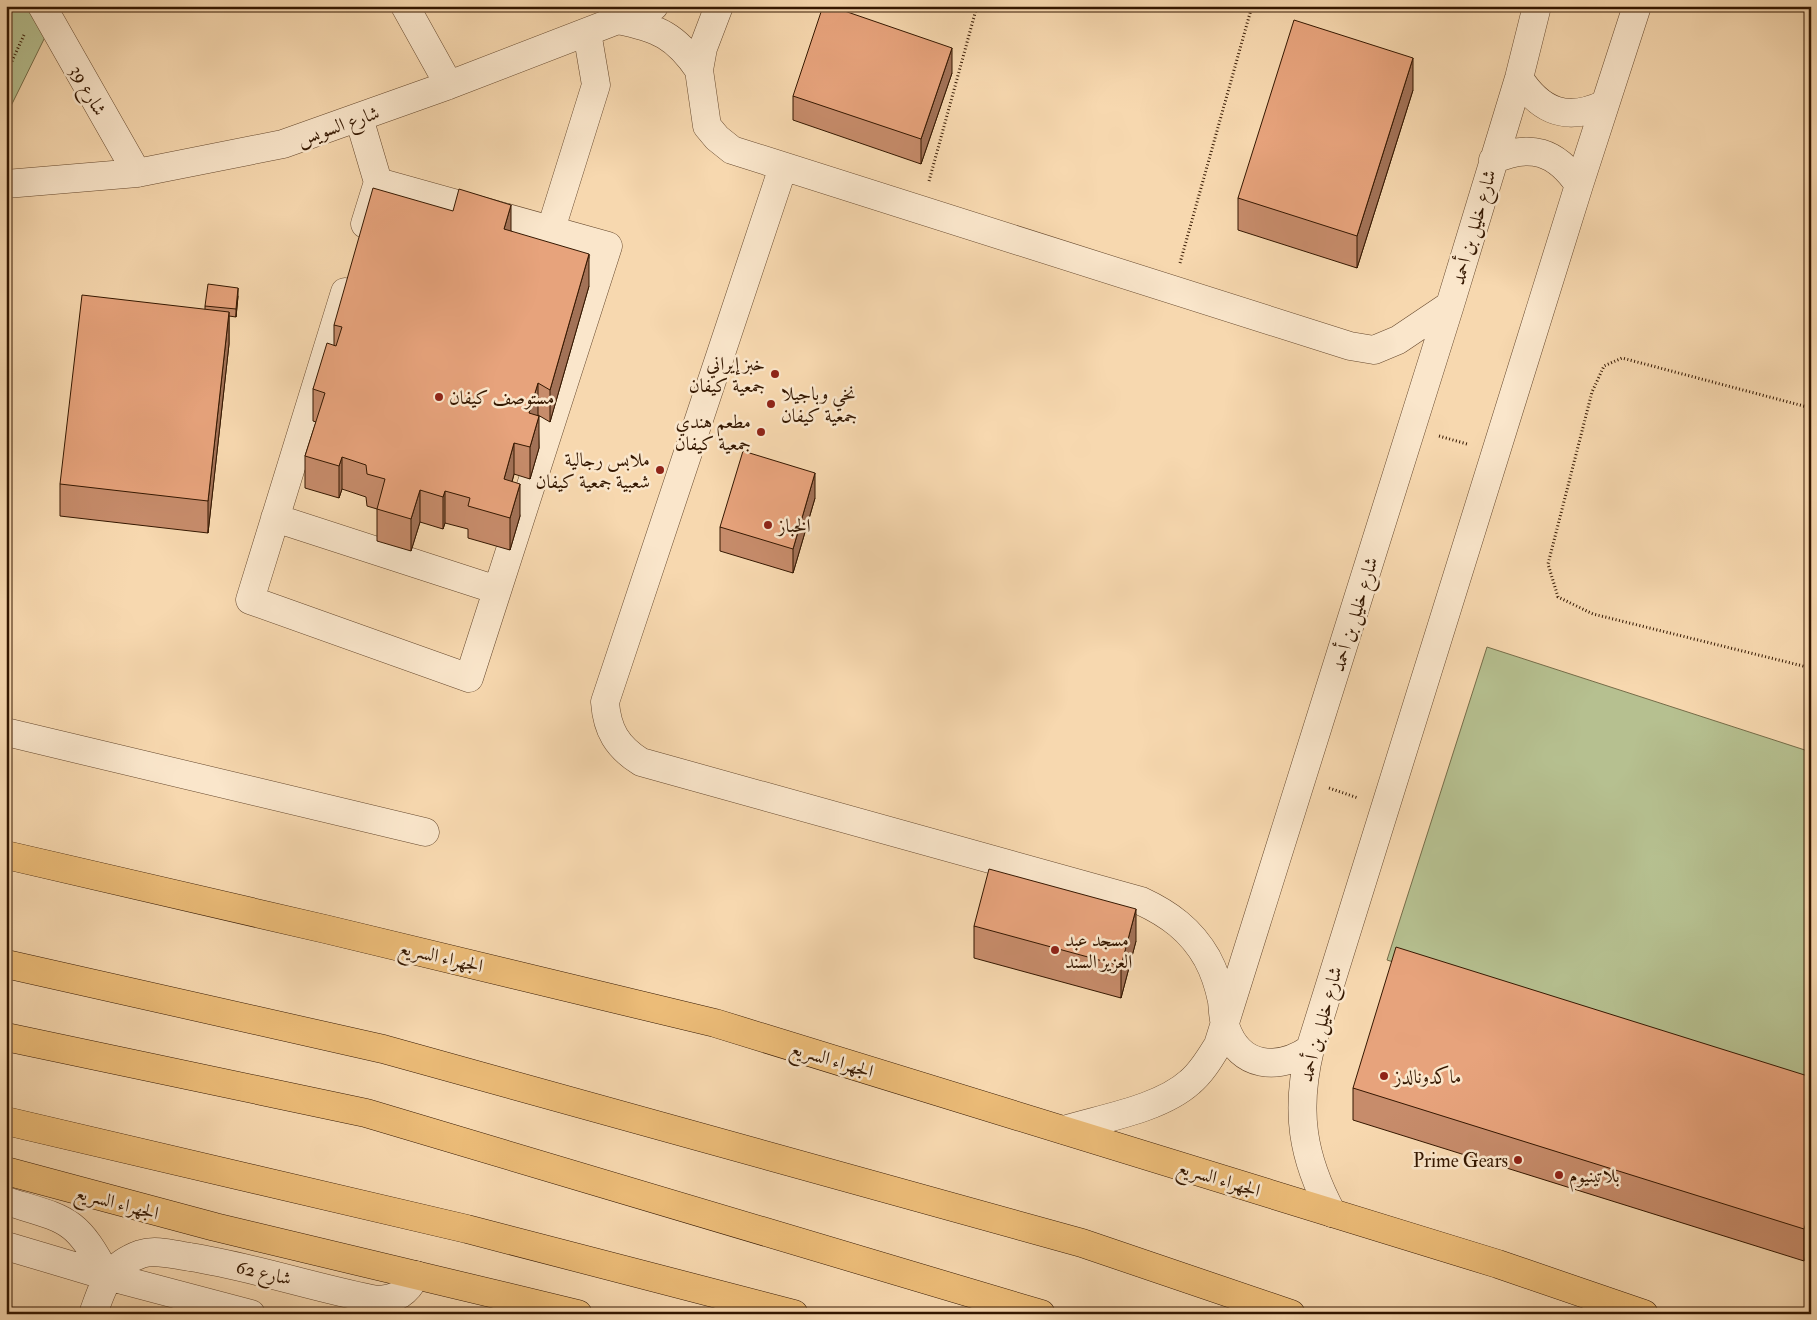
<svg xmlns="http://www.w3.org/2000/svg" width="1817" height="1320" font-family="'IM FELL Double Pica',Amiri,serif">
<style>
.green{fill:#b6c090;stroke:#756c48}
.lines{fill:none;stroke-linecap:round;stroke-linejoin:round}
.minor-casing{stroke:#65472c;stroke-width:29}
.major-casing{stroke:#341700;stroke-width:29}
.highway-casing{stroke:#341700;stroke-width:29}
.path{stroke:#341700;stroke-width:3;stroke-dasharray:1 2.5;stroke-linecap:butt}
.minor{stroke:#fae6cb;stroke-width:28}
.major{stroke:#ecbc78;stroke-width:28}
.highway{stroke:#ecbc78;stroke-width:28}
.wall{fill:#c78c6b;stroke:#341700}
.shaded-wall{fill:#a27257;stroke:#341700}
.building{fill:#e7a37c;stroke:#341700}
.poi-dot{fill:#8f2418;stroke:#fae6cb;stroke-width:2}
.labels{text-anchor:middle;stroke-width:5;stroke-linejoin:round;paint-order:stroke}
.street-label{font-size:19px;fill:#341700;stroke:#fae6cb}
.poi-label{font-size:19px;fill:#341700;stroke:#fae6cb;text-anchor:start}
</style>
<rect width="100%" height="100%" fill="#f7d8af"/>
<filter id="stains"><feTurbulence type="fractalNoise" baseFrequency=".004" numOctaves="4"/><feColorMatrix values="0 0 0 0 .2 0 0 0 0 .09 0 0 0 0 .02 0 0 0 .5 -.17"/></filter>
<radialGradient id="worn" r=".72"><stop offset=".6" stop-color="#630" stop-opacity="0"/><stop offset="1" stop-color="#630" stop-opacity=".3"/></radialGradient>
<!-- green -->
<path class="green" d="M6 6H32L47 33 8 112Z
M1487 647 1811 752V1097L1387 960Z"/>
<g class="lines">
<!-- minor casing -->
<g class="minor-casing">
<path id="minor" d="M42 6 137 173
M405 6 449 85
M719 6 703 48 699 70 707 126 717 138 732 150 1350 346 1374 350 1398 340 1450 305
M618 20C658 28 676 36 699 70
M1519 78C1541 112 1567 122 1605 104
M359 118 378 182 365 224
M1493 160C1530 143 1556 151 1579 185
M783 167 605 702C607 730 617 747 641 762L1141 901C1169 914 1191 930 1207 958 1214 971 1219 986 1222 1001 1223 1010 1223 1020 1226 1028 1240 1068 1278 1071 1310 1049
M6 184 137 173 283 144 449 85 654 6
M551 229 596 85 587 32
M345 292 250 600 469 678 608 246 378 182
M275 518 497 590
M6 732 425 832
M1064 1130C1103 1118 1160 1109 1190 1082 1202 1072 1210 1058 1218 1045L1450 305 1519 78 1537 6
M6 1201C67 1220 76 1217 107 1276
M1332 1213C1302 1157 1295 1111 1310 1049L1579 185 1637 6
M6 1246 107 1276 251 1314
M93 1314C104 1284 108 1266 141 1254 156 1249 175 1255 190 1257 254 1267 314 1288 377 1300 397 1299 407 1293 416 1275"/>
</g>
<!-- major casing -->
<g class="major-casing">
<path id="major" d="M6 855 325 929 715 1023 1498 1264 1644 1314
M6 1171 215 1227 578 1314"/>
</g>
<!-- highway casing -->
<g class="highway-casing">
<path id="highway" d="M6 964 383 1049 1082 1243 1291 1314
M6 1037 366 1113 1041 1314
M6 1121 467 1229 794 1314"/>
</g>
<!-- path -->
<path class="path" d="M6 74 24 35
M929 181 977 6
M1180 263 1252 6
M1811 408 1622 358 1604 366 1592 392 1548 564 1558 597 1593 614 1811 668
M1439 436 1467 444
M1329 788 1358 798"/>
<!-- minor -->
<use href="#minor" class="minor"/>
<!-- major -->
<use href="#major" class="major"/>
<!-- highway -->
<use href="#highway" class="highway"/>
</g>
<!-- wall -->
<path class="wall" d="M952 73 921 164 793 120V96Z
M1413 90 1357 268 1238 230V198Z
M511 231 589 286 550 422 538 415 539 448 530 479 514 474 512 482 520 516 510 550 468 538V529L445 523 443 529 420 522 411 551 377 541V509L367 506 366 497 342 489 339 498 305 488V456L316 422 313 421V389L334 345V325Z
M238 296 236 317 229 316V344L208 533 60 516V484L205 309V306Z
M815 498 793 573 720 551V527Z
M974 926 1136 941 1121 998 974 958Z
M1811 1077V1239L1804 1261 1353 1120V1088Z"/>
<!-- shaded-wall -->
<path class="shaded-wall" d="M952 48V73L921 164V139Z
M1413 58V90L1357 268V236Z
M511 205V237L504 229Z
M589 254V286L550 422V390Z
M238 288V296L236 317V309Z
M229 312V344L208 533V501Z
M538 383V415L529 445V413Z
M539 416V448L530 479V447Z
M514 443V474L504 511V479Z
M342 457V489L339 498V466Z
M815 473V498L793 573V549Z
M520 484V516L510 550V518Z
M420 490V522L411 551V519Z
M445 491V523L443 529V497Z
M1136 909V941L1121 998V966Z
M1811 1207V1239L1804 1261V1229Z"/>
<!-- building -->
<path class="building" d="M823 6H830L952 48 921 139 793 96Z
M1294 20 1413 58 1357 236 1238 198Z
M373 188 453 211 459 189 511 205 504 229 589 254 550 390 538 383 529 413 539 416 530 447 514 443 504 479 520 484 510 518 468 506 470 498 445 491 443 497 420 490 411 519 377 509 385 479 367 474 366 465 342 457 339 466 305 456 325 393 313 389 327 343 336 346 342 327 334 325Z
M208 284 238 288 236 309 205 306Z
M82 295 229 312 208 501 60 484Z
M743 451 815 473 793 549 720 527Z
M989 869 1136 909 1121 966 974 926Z
M1396 947 1811 1077V1207L1804 1229 1353 1088Z"/>
<!-- markers -->
<g class="poi-dot">
<circle cx="775" cy="374" r="5"/>
<circle cx="439" cy="397" r="5"/>
<circle cx="771" cy="404" r="5"/>
<circle cx="761" cy="432" r="5"/>
<circle cx="660" cy="470" r="5"/>
<circle cx="768" cy="525" r="5"/>
<circle cx="1055" cy="950" r="5"/>
<circle cx="1384" cy="1076" r="5"/>
<circle cx="1518" cy="1160" r="5"/>
<circle cx="1559" cy="1175" r="5"/>
</g>
<g class="labels">
<!-- street labels -->
<g class="street-label">
<text transform="translate(89 90) rotate(61)" y="7">39 شارع</text>
<text transform="translate(338 125) rotate(-19)" y="7">شارع السويس</text>
<text transform="translate(1473 227) rotate(-74)" y="7">شارع خليل بن أحمد</text>
<text transform="translate(1354 614) rotate(-73)" y="7">شارع خليل بن أحمد</text>
<text transform="translate(441 956) rotate(13)" y="7">الجهراء السريع</text>
<text transform="translate(1320 1024) rotate(-75)" y="7">شارع خليل بن أحمد</text>
<text transform="translate(832 1059) rotate(17)" y="7">الجهراء السريع</text>
<text transform="translate(1219 1178) rotate(17)" y="7">الجهراء السريع</text>
<text transform="translate(117 1202) rotate(15)" y="7">الجهراء السريع</text>
<text transform="translate(264 1272) rotate(13)" y="7">شارع 62</text>
</g>
<!-- poi labels -->
<g class="poi-label">
<text x="765" y="370" text-anchor="end">خبز إيراني<tspan x="765" dy="22">جمعية كيفان</tspan></text>
<text x="781" y="400">نخي وباجيلا<tspan x="781" dy="22">جمعية كيفان</tspan></text>
<text x="449" y="404">مستوصف كيفان</text>
<text x="751" y="428" text-anchor="end">مطعم هندي<tspan x="751" dy="22">جمعية كيفان</tspan></text>
<text x="650" y="466" text-anchor="end">ملابس رجالية<tspan x="650" dy="22">شعبية جمعية كيفان</tspan></text>
<text x="778" y="532">الخباز</text>
<text x="1065" y="946">مسجد عبد<tspan x="1065" dy="22">العزيز السند</tspan></text>
<text x="1394" y="1083">ماكدونالدز</text>
<text x="1508" y="1167" text-anchor="end">Prime Gears</text>
<text x="1569" y="1182">بلاتينيوم</text>
</g>
</g>
<!-- margin -->
<rect width="1817" height="1320" fill="none" stroke="#f7d8af" stroke-width="25"/>
<rect x="8" y="8" width="1802" height="1305" fill="none" stroke="#341700" stroke-width="2.5"/>
<rect x="12" y="12" width="1792" height="1295" fill="none" stroke="#341700"/>
<rect width="100%" height="100%" filter="url(#stains)"/>
<rect width="100%" height="100%" fill="url(#worn)"/>
</svg>
